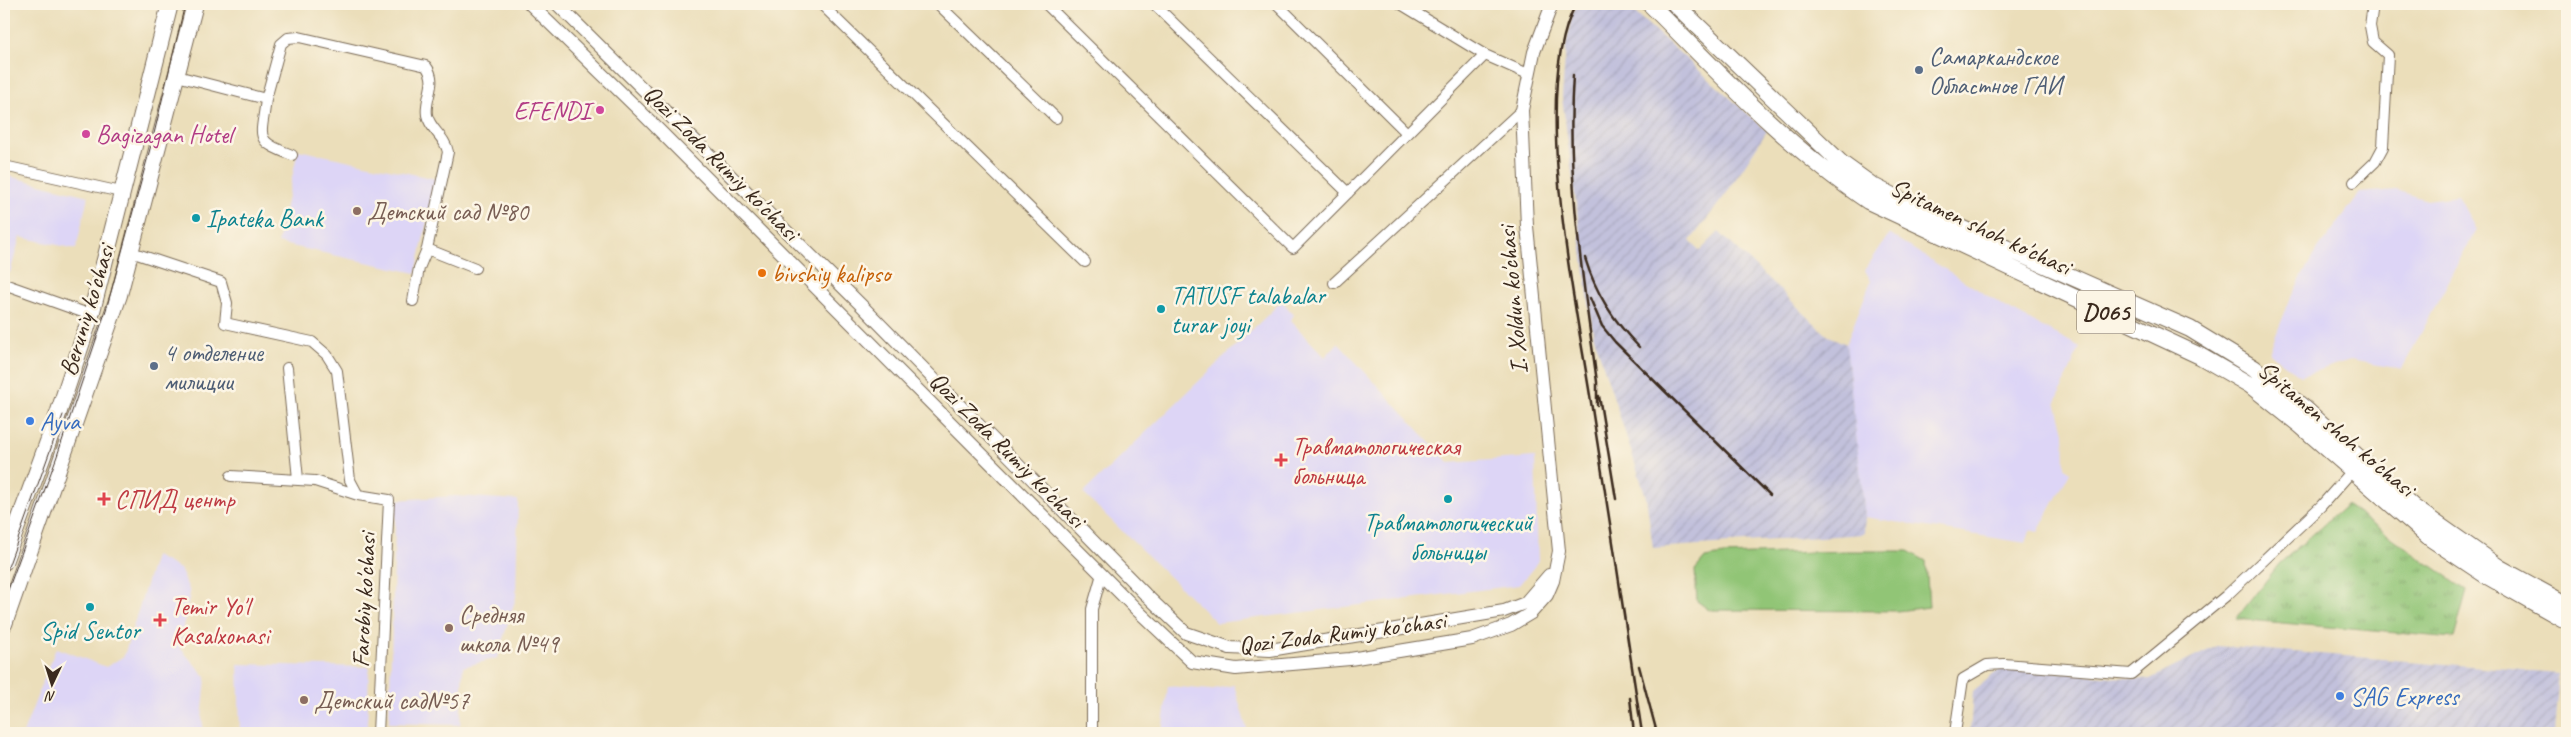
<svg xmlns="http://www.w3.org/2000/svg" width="2571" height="737" font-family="Caveat,sans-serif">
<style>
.built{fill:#ddd5f6}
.industrial{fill:url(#industrial-furrows)}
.grass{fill:#91c576;stroke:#66784a}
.park{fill:url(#park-tufts);stroke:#66784a}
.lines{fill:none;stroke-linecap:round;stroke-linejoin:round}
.minor-casing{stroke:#796955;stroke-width:12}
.tertiary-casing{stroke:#796955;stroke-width:14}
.primary-casing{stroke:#796955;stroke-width:18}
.minor{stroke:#fff;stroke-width:10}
.tertiary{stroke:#fff;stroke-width:12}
.primary{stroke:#fff;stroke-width:16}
.tram{stroke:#3b2a1e;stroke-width:1}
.rail{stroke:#3b2a1e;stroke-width:2.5}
.service-dot{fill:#5c6f8a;stroke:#fcf5e5;stroke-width:2}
.hotel-dot{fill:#d1479c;stroke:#fcf5e5;stroke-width:2}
.education-dot{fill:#8d6e63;stroke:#fcf5e5;stroke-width:2}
.culture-dot{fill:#0f9aa8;stroke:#fcf5e5;stroke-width:2}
.food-dot{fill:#e8710a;stroke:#fcf5e5;stroke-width:2}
.shop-dot{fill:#3f7fe0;stroke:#fcf5e5;stroke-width:2}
.health-dot{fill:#e0444e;stroke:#fcf5e5;stroke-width:2}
.labels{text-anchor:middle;stroke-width:5;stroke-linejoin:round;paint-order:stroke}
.shield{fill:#fcf5e5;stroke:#75675a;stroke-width:1}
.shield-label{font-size:24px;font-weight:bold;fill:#3b2a1e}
.service-label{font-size:25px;fill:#4e5e75;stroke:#fcf5e5;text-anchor:start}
.hotel-label{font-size:25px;fill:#b23c85;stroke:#fcf5e5;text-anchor:end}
.street-label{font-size:25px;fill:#3b2a1e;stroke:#fcf5e5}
.education-label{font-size:25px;fill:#785e54;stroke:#fcf5e5;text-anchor:start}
.culture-label{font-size:25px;fill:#0d838f;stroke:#fcf5e5;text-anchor:start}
.food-label{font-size:25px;fill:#c56008;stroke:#fcf5e5;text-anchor:start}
.shop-label{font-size:25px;fill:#366cbe;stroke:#fcf5e5;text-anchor:start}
.health-label{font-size:25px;fill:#be3a42;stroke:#fcf5e5;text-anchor:start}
</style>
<defs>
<pattern id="industrial-furrows" width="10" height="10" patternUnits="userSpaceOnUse" patternTransform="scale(1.25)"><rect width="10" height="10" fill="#c2c1dc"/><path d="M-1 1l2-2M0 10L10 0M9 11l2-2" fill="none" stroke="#a8a6bc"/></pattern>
<pattern id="park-tufts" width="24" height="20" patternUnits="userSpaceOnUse" patternTransform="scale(1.25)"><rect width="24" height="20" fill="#91c576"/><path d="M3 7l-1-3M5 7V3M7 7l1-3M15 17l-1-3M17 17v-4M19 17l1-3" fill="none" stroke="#78a060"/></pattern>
</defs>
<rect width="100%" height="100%" fill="#fcf5e5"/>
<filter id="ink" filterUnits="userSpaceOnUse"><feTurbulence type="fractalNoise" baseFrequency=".02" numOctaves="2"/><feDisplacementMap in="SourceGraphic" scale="10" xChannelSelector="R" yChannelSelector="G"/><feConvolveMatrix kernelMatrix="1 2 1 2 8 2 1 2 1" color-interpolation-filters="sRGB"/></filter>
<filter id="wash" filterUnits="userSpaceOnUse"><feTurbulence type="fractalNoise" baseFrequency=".0096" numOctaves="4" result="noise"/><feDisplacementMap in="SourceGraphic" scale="20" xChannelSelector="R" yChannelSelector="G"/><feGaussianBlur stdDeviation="1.12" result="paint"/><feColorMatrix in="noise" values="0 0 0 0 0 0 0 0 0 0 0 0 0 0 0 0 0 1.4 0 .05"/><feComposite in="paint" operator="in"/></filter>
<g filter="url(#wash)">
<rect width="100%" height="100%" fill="#ebdeba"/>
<!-- built -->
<path class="built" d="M298 150 436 179 416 273 278 243Z
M4 175 88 196 76 249 20 237 10 273 4 271Z
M2396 190 2427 200 2458 196 2476 230 2402 369 2350 360 2301 376 2269 353 2291 297 2313 256 2360 193Z
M1889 234 2007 308 2080 347 2056 402 2064 432 2065 467 2070 472 2038 532 2030 530 2026 543 1865 517 1846 344 1871 281 1865 270Z
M1282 301 1294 315 1290 320 1325 357 1338 343 1449 463 1535 457 1538 562 1519 585 1217 623 1083 493Z
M455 496 518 500 516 597 497 658 463 667 460 725 389 723 396 500Z
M155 556 180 569 190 592 180 648 206 677 202 719 204 733H23L56 648 106 667 124 656Z
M238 664 369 667 367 733H240Z
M1234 685 1248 733H1162L1168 686 1209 690Z"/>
<!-- industrial -->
<path class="industrial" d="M1578 4H1625L1767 131 1726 194 1690 241 1700 251 1719 232 1827 335 1846 344 1865 517 1864 534 1653 548 1646 497 1593 334 1562 97 1566 45 1572 14Z
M2217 646 2559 673 2554 733H1970L1973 691 2003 667 2148 680Z"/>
<!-- grass -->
<path class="grass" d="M1846 551H1908L1926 561 1929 607 1897 611 1709 610 1697 601 1695 570 1705 558 1723 555Z"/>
<!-- park -->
<path class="park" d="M2346 505 2467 591 2454 638 2236 619 2279 564Z"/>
</g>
<g filter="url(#ink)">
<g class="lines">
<!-- minor casing -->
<g class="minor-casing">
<path id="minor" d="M821 4 1085 262
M938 4 1056 118
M1046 4 1293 248 1485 55
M1154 4 1348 193
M1277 4 1407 133
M1401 4 1485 55 1528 74
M177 76 266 99 281 44 288 38 299 37 426 66C439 83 424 97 427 115 430 130 445 136 448 152L427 249 475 268
M266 99C262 137 252 140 292 155
M4 166 121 192
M2354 182 2375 162 2383 147 2388 55 2373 42 2370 26 2373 4
M131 252 221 282 227 303 225 323 312 342 327 355 337 371 350 480 358 495 389 500 378 733
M1334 283 1522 110
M4 284 91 315
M413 301 419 268 427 249
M287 368 298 479
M231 476 315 481 358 495
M1092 733V609L1102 574
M1955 733 1963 679 1987 665 2004 664 2131 674 2227 595 2321 506 2352 471"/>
</g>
<!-- tertiary casing -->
<g class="tertiary-casing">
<path id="tertiary" d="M530 4 640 111 1138 611 1192 662 1236 669 1350 659 1472 639 1511 625 1531 613 1547 595 1553 581 1559 551 1527 226 1522 110 1534 52 1552 4
M557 4 862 306 1145 594 1186 633 1230 648 1270 650 1504 611 1525 603 1549 575"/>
</g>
<!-- primary casing -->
<g class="primary-casing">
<path id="primary" d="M1650 4C1719 73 1787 147 1868 201L2200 356 2250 385 2300 425 2430 538 2487 576 2567 621
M1675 4 1841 163 1873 186 1922 211 2190 329 2254 368 2304 408 2413 507 2500 568 2567 605
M4 562 56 420 91 315 170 4
M4 624 119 295 195 4"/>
</g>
<!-- minor -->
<use href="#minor" class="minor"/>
<!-- tertiary -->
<use href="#tertiary" class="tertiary"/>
<!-- primary -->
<use href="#primary" class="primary"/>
<!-- tram -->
<path class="tram" d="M4 578 63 415
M4 601 57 456 106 310 153 138 185 4"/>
<!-- rail -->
<path class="rail" d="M1576 4C1529 90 1576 304 1591 402 1608 512 1626 623 1642 733
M1573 75C1566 178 1583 279 1597 382V405
M1585 258C1596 294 1613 320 1639 347
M1590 298 1602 326 1615 342 1770 495
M1599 396 1616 499
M1639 666 1657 733
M1630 698 1634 733"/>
</g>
</g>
<!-- markers -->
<g class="service-dot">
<circle cx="1919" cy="70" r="5"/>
<circle cx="154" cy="366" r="5"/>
</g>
<g class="hotel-dot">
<circle cx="600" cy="110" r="5"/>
<circle cx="86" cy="134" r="5"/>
</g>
<g class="education-dot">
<circle cx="357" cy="211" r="5"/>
<circle cx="449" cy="628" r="5"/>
<circle cx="304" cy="700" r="5"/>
</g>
<g class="culture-dot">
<circle cx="196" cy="218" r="5"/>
<circle cx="1161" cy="309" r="5"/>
<circle cx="1448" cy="499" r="5"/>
<circle cx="90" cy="607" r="5"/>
</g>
<circle class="food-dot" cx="762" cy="273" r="5"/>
<g class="shop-dot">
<circle cx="30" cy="421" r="5"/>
<circle cx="2340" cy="696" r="5"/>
</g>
<g class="health-dot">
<path d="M1278.5 452.5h5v5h5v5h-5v5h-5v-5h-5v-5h5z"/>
<path d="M101.5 491.5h5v5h5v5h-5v5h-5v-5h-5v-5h5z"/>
<path d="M157.5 612.5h5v5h5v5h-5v5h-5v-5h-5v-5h5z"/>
</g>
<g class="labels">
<!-- shield labels -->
<rect class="shield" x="2077" y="290.5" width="58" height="43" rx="4"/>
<g class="shield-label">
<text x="2106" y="320">D065</text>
</g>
<!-- service labels -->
<g class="service-label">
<text x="1929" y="65">Самаркандское<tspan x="1929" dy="29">Областное ГАИ</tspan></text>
<text x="164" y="361">4 отделение<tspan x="164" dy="29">милиции</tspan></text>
</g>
<!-- hotel labels -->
<g class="hotel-label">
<text x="590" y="119">EFENDI</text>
<text x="96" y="143" text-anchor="start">Bagizagan Hotel</text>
</g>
<!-- street labels -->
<g class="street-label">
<text transform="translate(722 162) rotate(45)" y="9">Qozi Zoda Rumiy ko'chasi</text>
<text transform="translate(1981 226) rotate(25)" y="9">Spitamen shoh ko'chasi</text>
<text transform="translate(1512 300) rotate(-95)" y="9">I. Xoldun ko'chasi</text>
<text transform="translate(86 310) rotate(-73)" y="9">Beruniy ko'chasi</text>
<text transform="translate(2337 428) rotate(40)" y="9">Spitamen shoh ko'chasi</text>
<text transform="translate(1008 449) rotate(45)" y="9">Qozi Zoda Rumiy ko'chasi</text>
<text transform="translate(363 600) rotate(-87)" y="9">Farobiy ko'chasi</text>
<text transform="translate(1342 632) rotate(-7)" y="9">Qozi Zoda Rumiy ko'chasi</text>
</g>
<!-- education labels -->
<g class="education-label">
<text x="367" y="220">Детский сад №80</text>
<text x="459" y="623">Средняя<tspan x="459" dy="29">школа №49</tspan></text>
<text x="314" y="709">Детский сад№57</text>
</g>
<!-- culture labels -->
<g class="culture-label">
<text x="206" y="227">Ipateka Bank</text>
<text x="1171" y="304">TATUSF talabalar<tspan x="1171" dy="29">turar joyi</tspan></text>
<text x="1448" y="531" text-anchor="middle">Травматологический<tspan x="1448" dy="29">больницы</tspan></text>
<text x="90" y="639" text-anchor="middle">Spid Sentor</text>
</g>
<!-- food labels -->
<g class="food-label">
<text x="772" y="282">bivshiy kalipso</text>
</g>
<!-- shop labels -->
<g class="shop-label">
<text x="40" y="430">Ayva</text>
<text x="2350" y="705">SAG Express</text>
</g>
<!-- health labels -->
<g class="health-label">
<text x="1292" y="455">Травматологическая<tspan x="1292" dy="29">больница</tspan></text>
<text x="115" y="508">СПИД центр</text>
<text x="171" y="615">Temir Yo'l<tspan x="171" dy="29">Kasalxonasi</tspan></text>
</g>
</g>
<!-- margin -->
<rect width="2571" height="737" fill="none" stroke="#fcf5e5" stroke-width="20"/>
<!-- north arrow -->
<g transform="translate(52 684) rotate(184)" stroke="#fcf5e5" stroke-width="4" paint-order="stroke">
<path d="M0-4L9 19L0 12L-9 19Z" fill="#3b2a1e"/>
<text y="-8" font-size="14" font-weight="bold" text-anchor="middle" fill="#3b2a1e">N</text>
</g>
</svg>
